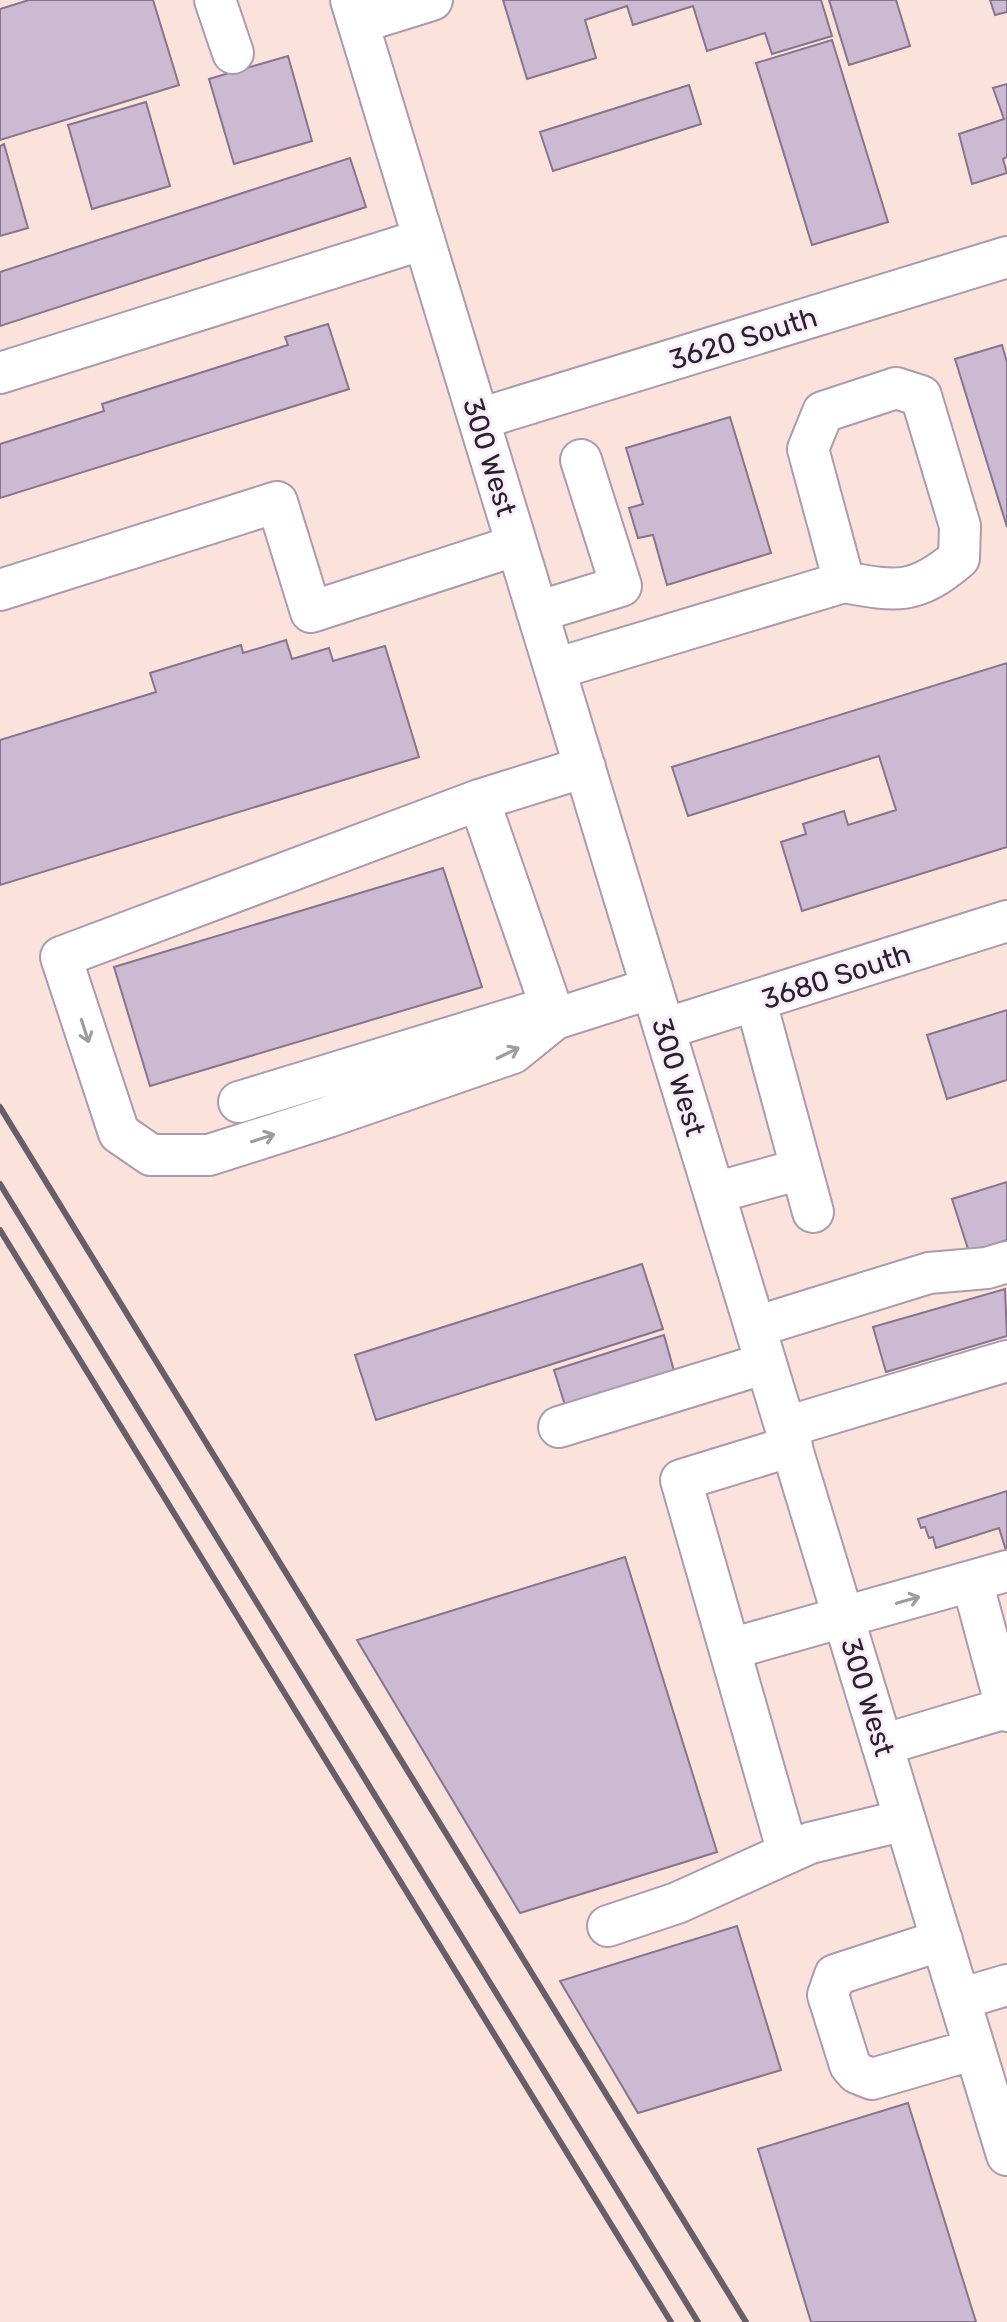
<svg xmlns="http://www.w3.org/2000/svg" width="1007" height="2322" font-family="Rubik,sans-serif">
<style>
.industrial{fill:#fbe2da}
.building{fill:#ccbad3;stroke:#86758c;stroke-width:2}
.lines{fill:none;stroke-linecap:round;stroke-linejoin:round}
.minor-casing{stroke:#ab9ab2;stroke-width:44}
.minor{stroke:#fff;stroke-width:40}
.rail{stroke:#675e6a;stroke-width:6}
.oneway{stroke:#9f9ca0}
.labels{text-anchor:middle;stroke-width:6;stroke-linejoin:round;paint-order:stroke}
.street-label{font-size:28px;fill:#29222b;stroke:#f9edfd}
</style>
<rect width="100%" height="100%" fill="#f9edfd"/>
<!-- industrial -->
<path class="industrial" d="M0 0H1007V2322H0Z"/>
<!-- building -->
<path class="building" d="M29 0H153L179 85 0 140V9Z
M503 0H821L832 36 772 54 765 33 707 51 693 6 633 25 627 6 585 20 596 58 527 79Z
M829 0H896L910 46 849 65Z
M990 0H1007V12L995 15Z
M832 40 888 222 812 245 756 63Z
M288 56 312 141 234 164 209 79Z
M1007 84V157L1003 159 1007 173 972 184 959 134 1004 119 993 88Z
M689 85 701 124 553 171 540 132Z
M146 102 170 186 92 209 68 125Z
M4 144 28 228 0 236V146Z
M350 158 366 207 0 326V272Z
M328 324 349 389 0 498V444L104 411 102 404 288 345 285 337Z
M1002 345 1007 362V527L955 359Z
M730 417 771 553 667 585 653 535 638 538 629 508 643 504 626 448Z
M286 640 292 659 329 648 333 661 385 646 419 757 0 885V740L156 692 150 673 241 645 243 653Z
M1007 663V847L802 911 781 842 806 834 803 824 844 811 848 825 896 810 879 756 688 816 672 767Z
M443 868 482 987 150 1086 114 967Z
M1007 1010V1080L947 1099 927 1035Z
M1007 1182V1240L969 1252 952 1199Z
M642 1264 663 1329 376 1420 355 1355Z
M1005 1289 1007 1336 886 1372 873 1327Z
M664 1335 674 1371 568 1415 554 1370Z
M1007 1491V1554L999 1528 936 1548 933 1537 929 1538 925 1527 921 1528 918 1519Z
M625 1557 717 1852 520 1913 357 1640Z
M737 1926 781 2070 638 2113 560 1981Z
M908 2103 976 2322H811L758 2149Z"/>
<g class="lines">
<!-- minor casing -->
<g class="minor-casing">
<path id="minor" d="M215 0 233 53
M351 0 1007 2155
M358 23 432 0
M0 373 424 239
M479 419 1007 257
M0 590 277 502 311 612 517 545
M537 612 621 586 581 460
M555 669 844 582 808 449 823 412 896 388 921 396 960 526 959 558C916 595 897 592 844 582
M479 800 555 1019 652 988
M756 1002 813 1212
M555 1019 513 1053 328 1117 209 1155H151L119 1133 61 957 479 800 585 767
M664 1029 1007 921
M239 1102 550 1007
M714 1193 801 1169
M755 1327 929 1273 987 1268 1007 1262
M559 1427 766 1363
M786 1427 1007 1361
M972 1581 1007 1711
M730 1649 1007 1571
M882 1745 1006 1708
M788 1853 681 1480 792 1446
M608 1926 677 1903 810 1843 905 1820
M942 1940 835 1975 828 1995 850 2065 857 2073 872 2079 975 2049
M960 1999 1007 1985"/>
</g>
<!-- minor -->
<use href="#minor" class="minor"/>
<!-- rail -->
<path class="rail" d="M0 1107 746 2322
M0 1184 698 2322
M0 1230 671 2322"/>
</g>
<!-- one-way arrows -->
<defs><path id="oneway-shaft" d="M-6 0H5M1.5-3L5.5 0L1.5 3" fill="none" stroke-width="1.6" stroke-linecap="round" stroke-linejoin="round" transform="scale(2)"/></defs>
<g class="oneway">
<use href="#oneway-shaft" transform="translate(85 1031) rotate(72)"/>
<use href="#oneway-shaft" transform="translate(508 1053) rotate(-26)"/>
<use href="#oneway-shaft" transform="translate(263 1138) rotate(-18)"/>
<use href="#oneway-shaft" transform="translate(908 1600) rotate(-16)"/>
</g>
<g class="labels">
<!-- street labels -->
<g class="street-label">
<text transform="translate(743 338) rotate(-17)" y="10">3620 South</text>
<text transform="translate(490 457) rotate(73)" y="10">300 West</text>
<text transform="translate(836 976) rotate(-18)" y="10">3680 South</text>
<text transform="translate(679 1077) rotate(73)" y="10">300 West</text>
<text transform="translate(868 1697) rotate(73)" y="10">300 West</text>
</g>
</g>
</svg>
